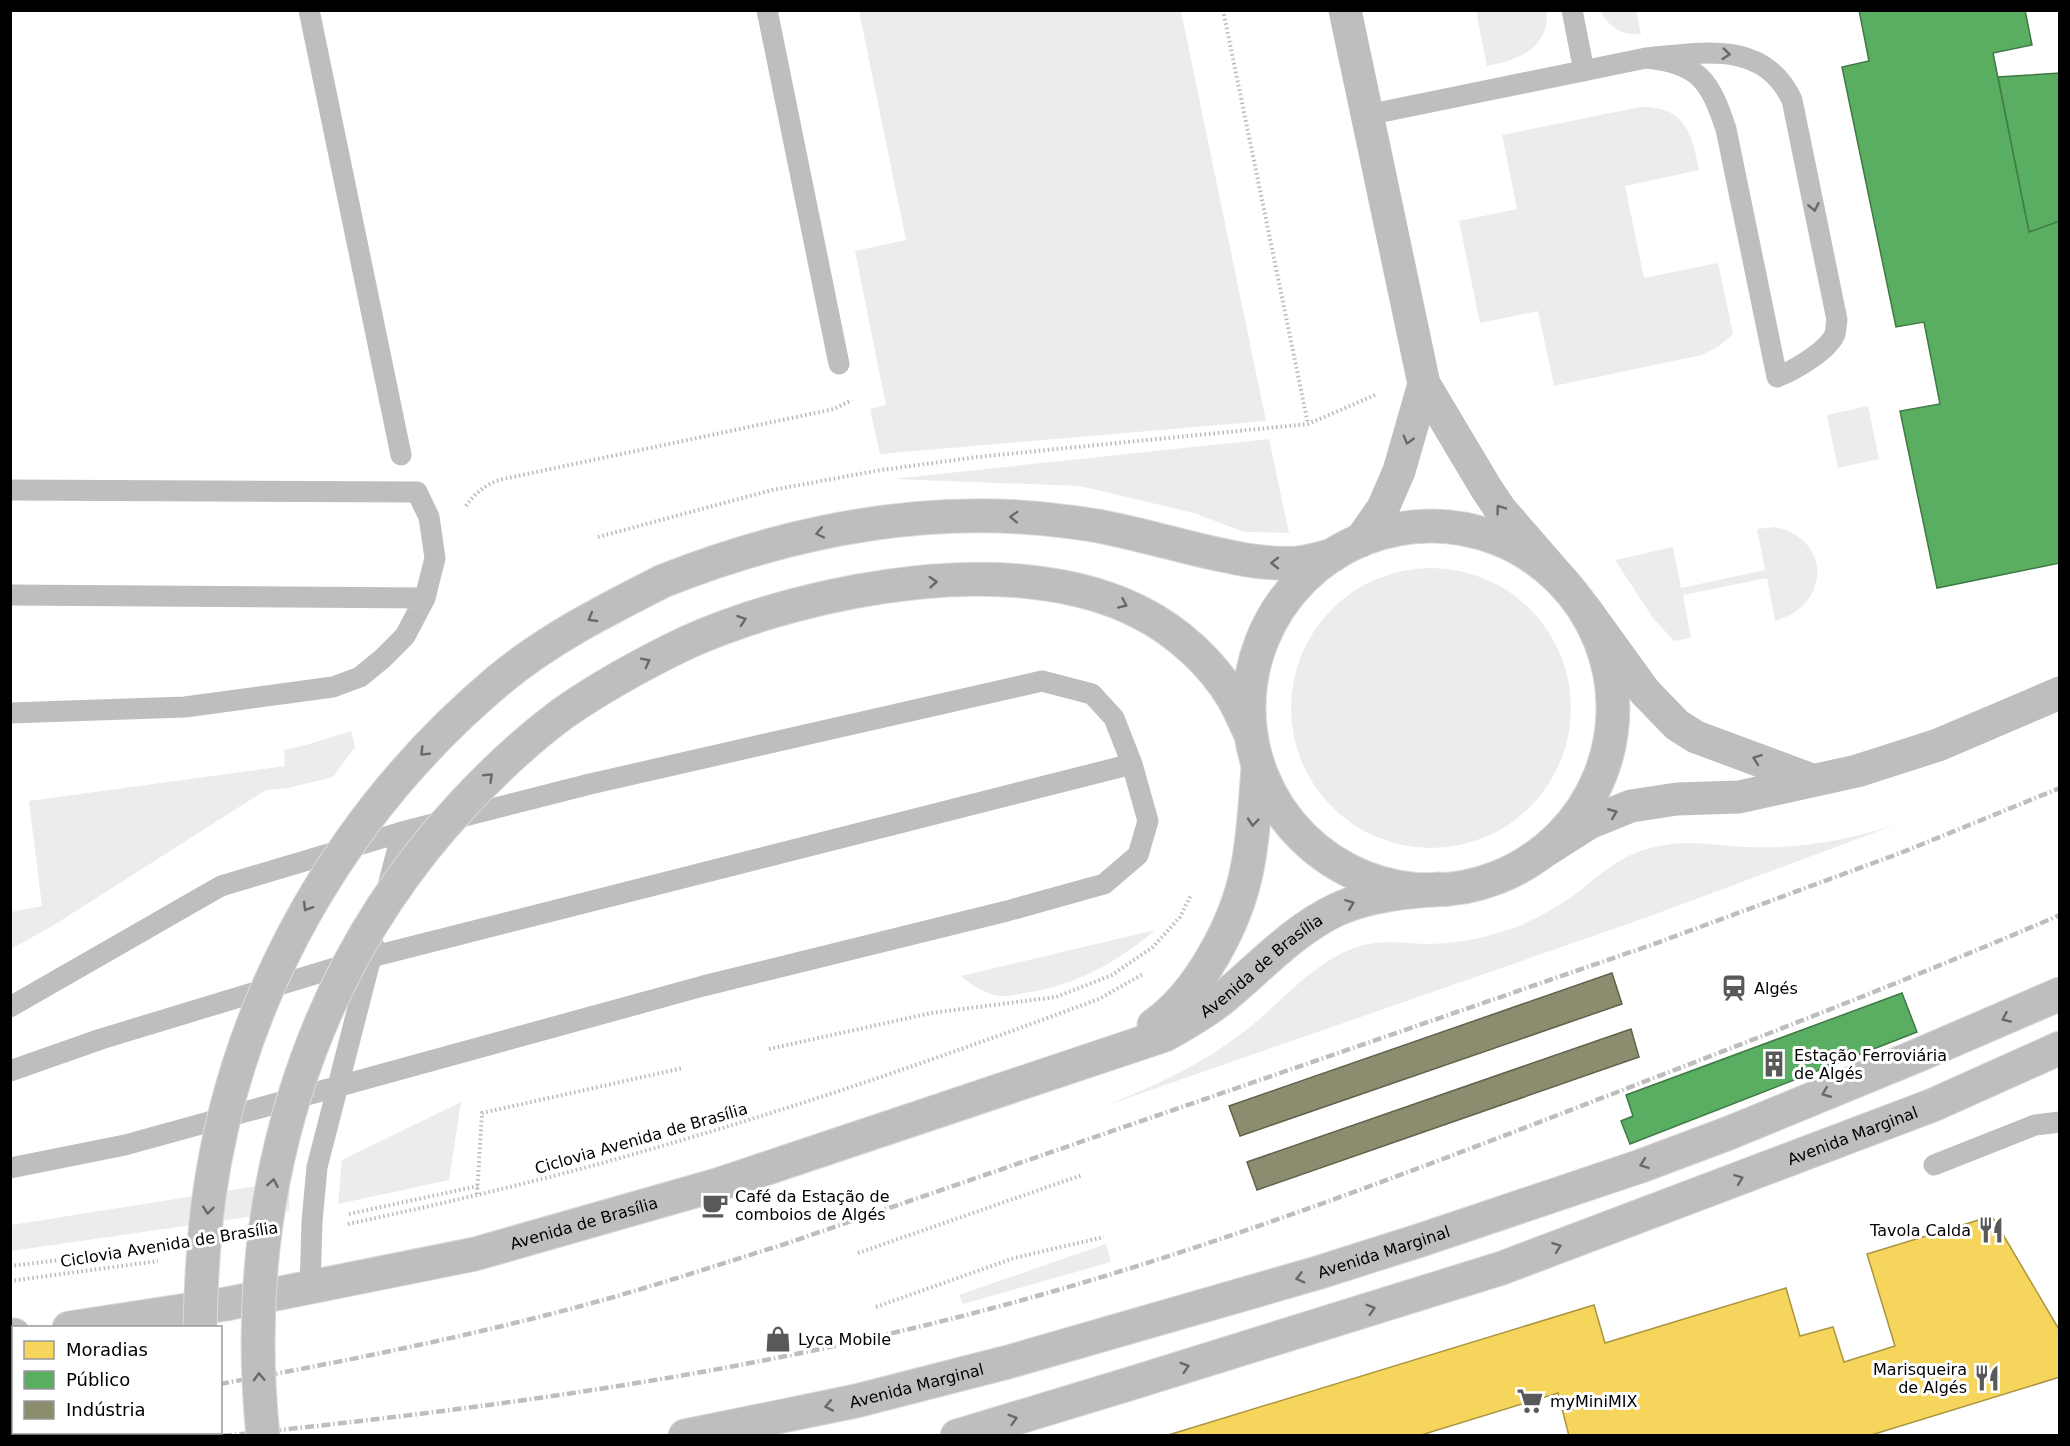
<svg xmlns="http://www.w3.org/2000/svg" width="2070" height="1446" font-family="'DejaVu Sans',sans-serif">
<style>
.green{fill:#ececec}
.homes{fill:#f6d55c;stroke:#ac9540;stroke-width:1.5}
.public{fill:#5aae61;stroke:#3f7a44;stroke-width:1.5}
.industry{fill:#8c8c6e;stroke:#62624d;stroke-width:1.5}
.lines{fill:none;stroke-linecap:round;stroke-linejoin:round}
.primary-casing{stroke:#dbdbdb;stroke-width:35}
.motorway-casing{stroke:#dbdbdb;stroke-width:35}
.path{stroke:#b9b9b9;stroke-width:4;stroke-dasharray:1.5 3;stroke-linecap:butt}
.service{stroke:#bebebe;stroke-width:21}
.minor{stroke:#bebebe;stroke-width:33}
.primary{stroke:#bebebe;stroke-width:33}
.motorway{stroke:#bebebe;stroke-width:33}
.rail{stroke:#bebebe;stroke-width:4.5;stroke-dasharray:9 3 1.5 3;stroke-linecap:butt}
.motorway-bridge-casing{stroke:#dbdbdb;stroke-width:35;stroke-linecap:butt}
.motorway-bridge{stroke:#bebebe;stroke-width:33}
.oneway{stroke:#686868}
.labels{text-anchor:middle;stroke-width:6;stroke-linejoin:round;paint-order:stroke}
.street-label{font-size:16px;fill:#000;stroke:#fff}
.poi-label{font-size:16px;fill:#000;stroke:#fff;text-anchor:start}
</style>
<rect width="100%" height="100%" fill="#fff"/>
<!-- green -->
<path class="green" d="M859 11H1181L1266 421 880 454 870 409 886 405 855 251 906 240Z
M1476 11H1547C1549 49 1518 60 1487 66Z
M1600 11H1636L1641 34C1622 36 1609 27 1600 11Z
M1640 107C1684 106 1692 132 1699 170L1625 186 1644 278 1718 263 1733 334 1719 346 1702 355 1554 386 1538 311 1480 323 1459 221 1517 209 1502 135Z
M1868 406 1879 459 1838 468 1827 415Z
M1269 439 1289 533 1244 532 1194 513 1080 486 892 479Z
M1775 527C1832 539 1831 605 1775 621L1767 578 1683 595 1691 638 1674 641 1653 618 1615 560 1673 547 1681 588 1765 570 1757 529Z
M1291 708a140 140 0 1 1 280 0a140 140 0 1 1-280 0Z
M351 731 355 747 333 777 288 788 266 790 54 925 11 949V912L42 906 29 801 285 766 284 750 306 745Z
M1900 823 1645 918 1099 1108C1151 1088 1202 1065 1246 1030 1282 1002 1311 964 1354 948 1378 939 1401 943 1425 944 1451 944 1477 940 1501 932 1525 925 1549 912 1570 898 1602 875 1618 854 1659 846 1689 839 1718 846 1749 847 1801 849 1851 840 1900 823Z
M1155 930C1118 962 1073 987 1024 993 1017 994 1008 997 1001 996 987 995 971 985 961 976Z
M461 1102 449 1180 338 1204 342 1160Z
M290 1181 289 1211 11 1251V1225Z
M1106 1244 1111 1262 963 1304 959 1295Z"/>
<!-- homes -->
<path class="homes" d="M1992 1216 2060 1331V1377L1868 1436H1569L1558 1393 1418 1436H1165L1594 1305 1605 1343 1786 1288 1800 1336 1833 1327 1844 1362 1895 1346 1867 1254Z"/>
<!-- public -->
<path class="public" d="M1859 10H2025L2032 45 1993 53 2029 232 2060 221V563L1937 588 1900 411 1940 404 1924 322 1896 327 1842 67 1869 61Z
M2060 73V221L2029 232 1998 77Z
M1902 993 1917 1032 1630 1144 1621 1121 1633 1116 1626 1095Z"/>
<!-- industry -->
<path class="industry" d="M1612 973 1622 1004 1240 1136 1229 1106Z
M1631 1029 1639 1057 1257 1190 1247 1162Z"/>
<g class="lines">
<!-- primary casing -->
<g class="primary-casing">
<g id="primary">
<circle cx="1431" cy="708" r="182"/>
<path d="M1154 1025C1199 994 1237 922 1247 869 1254 836 1255 801 1258 768"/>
<path id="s1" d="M69 1328 226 1304 475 1254 720 1184 1165 1035C1183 1025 1202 1014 1219 1001 1258 970 1291 931 1338 909 1370 895 1405 892 1440 889"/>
<path d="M10 1335H14"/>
<path id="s2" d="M685 1436 856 1401 1008 1362 1317 1273 1421 1240 1641 1166 1729 1133 1914 1057 2060 994"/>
<path id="s3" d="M957 1436 1129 1384 1502 1268 1933 1105 2060 1048"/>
</g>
</g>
<!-- motorway casing -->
<g class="motorway-casing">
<path id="motorway" d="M663 581C792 530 932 503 1071 522 1113 527 1154 539 1195 549 1229 557 1262 565 1297 563 1309 562 1321 558 1333 555
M688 642C810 588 1018 548 1141 613 1177 631 1212 663 1233 698 1240 710 1245 723 1251 735
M204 1432V1436"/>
</g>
<!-- path -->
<path class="path" d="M1223 10 1308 424
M466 506C475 493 487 483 503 479L834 409 852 400
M598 537 772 490 881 470 977 457 1308 424 1375 395
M769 1049 931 1013 1056 997 1112 975 1153 947 1180 917 1191 895
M477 1194 482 1113 683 1068
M349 1214 478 1186
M348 1224C455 1201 561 1176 665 1145 811 1103 956 1052 1099 999L1143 974
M858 1253 1082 1175
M10 1266 162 1248
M10 1281 158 1261
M876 1307 1014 1258 1104 1237"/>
<!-- service -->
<path class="service" d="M309 10 401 455
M767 10 839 364
M1572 10 1584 71
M1367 115 1646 58C1699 63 1710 81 1726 129L1777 377C1793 371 1828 351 1835 334 1836 330 1836 324 1837 320L1792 100C1764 39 1701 53 1646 58
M10 490 417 492 429 517 435 558 425 598 405 636 382 659 360 677 333 687 185 707 10 713
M10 595 425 598
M388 886 402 832
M10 1007 221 886 402 832 590 784 1042 681 1092 694 1114 718 1132 764
M10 1071 101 1039 371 957 1132 764 1148 821 1138 855 1104 884 1007 911 703 986 125 1145 10 1168
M1934 1165 2035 1125 2060 1122
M310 1288 312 1222 317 1167 374 946"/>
<!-- minor -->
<path class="minor" d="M1345 10 1424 384 1486 488 1500 509 1566 585
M1360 541 1383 508 1399 471 1424 384
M1585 609 1645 692 1677 725 1696 737 1812 780
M1526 863 1589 823 1631 806 1677 799 1739 797 1857 771 1938 745 2060 693"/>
<!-- primary -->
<use href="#primary" class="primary"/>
<!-- motorway -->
<use href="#motorway" class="motorway"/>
<!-- rail -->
<path class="rail" d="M220 1384C341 1362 462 1338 581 1306 649 1288 717 1265 785 1244L1654 944 1903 852 2060 788
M10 1414 14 1413
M223 1436C475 1410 728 1377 974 1313 1186 1258 1390 1180 1594 1101 1750 1041 1906 981 2060 915"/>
<!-- motorway-bridge casing -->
<g class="motorway-bridge-casing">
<path id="motorway-bridge" d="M200 1328C201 1284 203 1241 209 1197 237 994 343 811 499 680 548 639 606 610 663 581
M263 1436C239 1203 304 973 465 802 495 770 527 740 562 714 602 686 644 663 688 642"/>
</g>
<!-- motorway-bridge -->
<use href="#motorway-bridge" class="motorway-bridge"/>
</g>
<!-- one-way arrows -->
<defs><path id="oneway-chevron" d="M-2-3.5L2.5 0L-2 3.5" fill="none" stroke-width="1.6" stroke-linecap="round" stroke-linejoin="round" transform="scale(1.5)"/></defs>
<g class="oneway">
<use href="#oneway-chevron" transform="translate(1726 54) rotate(6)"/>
<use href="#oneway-chevron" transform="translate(1814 207) rotate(78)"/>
<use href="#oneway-chevron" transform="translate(1408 440) rotate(106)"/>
<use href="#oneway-chevron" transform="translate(1500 509) rotate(-126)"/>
<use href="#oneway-chevron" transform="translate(1014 517) rotate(-178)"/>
<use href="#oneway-chevron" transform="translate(820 533) rotate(168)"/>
<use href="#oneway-chevron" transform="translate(1275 563) rotate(-180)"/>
<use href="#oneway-chevron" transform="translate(933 582) rotate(-4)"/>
<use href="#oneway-chevron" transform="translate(1123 604) rotate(24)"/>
<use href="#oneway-chevron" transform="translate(592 618) rotate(149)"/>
<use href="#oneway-chevron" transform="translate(742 620) rotate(-19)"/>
<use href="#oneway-chevron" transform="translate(646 662) rotate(-27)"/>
<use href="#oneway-chevron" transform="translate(424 752) rotate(135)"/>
<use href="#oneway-chevron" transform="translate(1757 759) rotate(-160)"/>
<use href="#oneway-chevron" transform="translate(489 777) rotate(-44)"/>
<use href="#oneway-chevron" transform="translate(1613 813) rotate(-22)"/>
<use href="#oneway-chevron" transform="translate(1253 822) rotate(95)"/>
<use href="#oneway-chevron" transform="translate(1350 904) rotate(-21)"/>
<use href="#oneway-chevron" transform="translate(307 907) rotate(121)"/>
<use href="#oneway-chevron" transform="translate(2006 1018) rotate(156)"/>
<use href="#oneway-chevron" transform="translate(1826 1093) rotate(158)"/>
<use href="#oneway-chevron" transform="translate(1644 1164) rotate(160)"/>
<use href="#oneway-chevron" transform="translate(1739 1179) rotate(-20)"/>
<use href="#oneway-chevron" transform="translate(273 1183) rotate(-80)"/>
<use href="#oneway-chevron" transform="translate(208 1210) rotate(96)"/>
<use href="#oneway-chevron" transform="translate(1557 1247) rotate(-20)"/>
<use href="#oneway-chevron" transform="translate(1300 1278) rotate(165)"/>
<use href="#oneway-chevron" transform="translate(1371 1309) rotate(-17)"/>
<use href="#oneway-chevron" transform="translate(1185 1367) rotate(-17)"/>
<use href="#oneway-chevron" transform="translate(259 1377) rotate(-92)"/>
<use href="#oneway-chevron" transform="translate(829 1406) rotate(169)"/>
<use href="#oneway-chevron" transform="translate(1013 1419) rotate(-17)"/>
</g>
<!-- icons -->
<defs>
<g id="station-bare" transform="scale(2.07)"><path d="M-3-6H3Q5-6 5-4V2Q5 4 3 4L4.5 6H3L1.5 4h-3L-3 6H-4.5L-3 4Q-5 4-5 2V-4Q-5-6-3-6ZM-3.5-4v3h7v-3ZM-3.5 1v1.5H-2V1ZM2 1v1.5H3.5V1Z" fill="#595959" stroke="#fff" stroke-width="2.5" paint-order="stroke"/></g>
<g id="building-bare" transform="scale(2.07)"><path d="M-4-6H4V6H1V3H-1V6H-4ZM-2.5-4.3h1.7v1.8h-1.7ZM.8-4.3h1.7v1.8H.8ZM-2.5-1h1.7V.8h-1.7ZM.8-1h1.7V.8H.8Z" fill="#595959" stroke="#fff" stroke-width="2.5" paint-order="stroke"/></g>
<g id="cafe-bare" transform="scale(2.07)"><path d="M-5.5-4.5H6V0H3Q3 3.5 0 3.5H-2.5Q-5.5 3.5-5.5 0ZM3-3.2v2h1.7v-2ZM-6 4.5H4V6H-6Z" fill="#595959" stroke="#fff" stroke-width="2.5" paint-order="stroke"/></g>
<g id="restaurant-bare" transform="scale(2.07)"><path d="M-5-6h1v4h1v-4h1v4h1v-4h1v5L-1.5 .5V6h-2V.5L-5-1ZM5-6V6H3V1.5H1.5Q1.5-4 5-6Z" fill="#595959" stroke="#fff" stroke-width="2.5" paint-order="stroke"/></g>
<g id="shop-bare" transform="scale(2.07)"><path d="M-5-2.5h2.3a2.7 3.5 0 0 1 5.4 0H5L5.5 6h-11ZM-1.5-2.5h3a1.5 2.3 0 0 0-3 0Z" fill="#595959" stroke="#fff" stroke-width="2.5" paint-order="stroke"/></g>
<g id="supermarket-bare" transform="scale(2.07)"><path d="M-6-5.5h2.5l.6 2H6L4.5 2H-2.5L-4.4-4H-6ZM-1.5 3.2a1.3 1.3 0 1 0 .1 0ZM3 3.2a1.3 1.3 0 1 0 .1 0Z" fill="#595959" stroke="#fff" stroke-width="2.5" paint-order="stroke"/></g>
</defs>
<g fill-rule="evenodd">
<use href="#station-bare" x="1734" y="988"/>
<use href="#building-bare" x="1774" y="1064"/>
<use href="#cafe-bare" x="715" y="1205"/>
<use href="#restaurant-bare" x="1991" y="1230"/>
<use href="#shop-bare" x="778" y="1339"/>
<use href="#restaurant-bare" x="1987" y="1378"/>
<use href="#supermarket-bare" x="1530" y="1401"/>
</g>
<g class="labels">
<!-- street labels -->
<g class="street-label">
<text dy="6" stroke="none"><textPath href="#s1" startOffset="1256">Avenida de Brasília</textPath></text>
<text dy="6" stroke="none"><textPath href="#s3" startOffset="945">Avenida Marginal</textPath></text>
<text transform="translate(641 1138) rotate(-16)" y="6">Ciclovia Avenida de Brasília</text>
<text dy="6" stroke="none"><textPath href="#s1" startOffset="526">Avenida de Brasília</textPath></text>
<text transform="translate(169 1244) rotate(-9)" y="6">Ciclovia Avenida de Brasília</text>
<text dy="6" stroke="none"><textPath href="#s2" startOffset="723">Avenida Marginal</textPath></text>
<text dy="6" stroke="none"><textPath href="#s2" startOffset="237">Avenida Marginal</textPath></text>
</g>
<!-- poi labels -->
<g class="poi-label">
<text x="1754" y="994">Algés</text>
<text x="1794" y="1061">Estação Ferroviária<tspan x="1794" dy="18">de Algés</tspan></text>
<text x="735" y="1202">Café da Estação de<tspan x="735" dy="18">comboios de Algés</tspan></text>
<text x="1971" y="1236" text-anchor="end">Tavola Calda</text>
<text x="798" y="1345">Lyca Mobile</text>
<text x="1967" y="1375" text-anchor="end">Marisqueira<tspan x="1967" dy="18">de Algés</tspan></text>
<text x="1550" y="1407">myMiniMIX</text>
</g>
</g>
<!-- border -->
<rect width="2070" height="1446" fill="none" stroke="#000000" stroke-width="24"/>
<!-- legend -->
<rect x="12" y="1326" width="210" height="108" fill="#ffffff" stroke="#999999" stroke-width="1.5"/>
<rect x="24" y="1341" width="30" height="18" fill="#f6d55c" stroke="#999999" stroke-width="1.5"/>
<text x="66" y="1356" font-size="18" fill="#000000">Moradias</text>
<rect x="24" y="1371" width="30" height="18" fill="#5aae61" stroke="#999999" stroke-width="1.5"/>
<text x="66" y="1386" font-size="18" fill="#000000">Público</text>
<rect x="24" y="1401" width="30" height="18" fill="#8c8c6e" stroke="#999999" stroke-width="1.5"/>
<text x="66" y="1416" font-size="18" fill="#000000">Indústria</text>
</svg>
